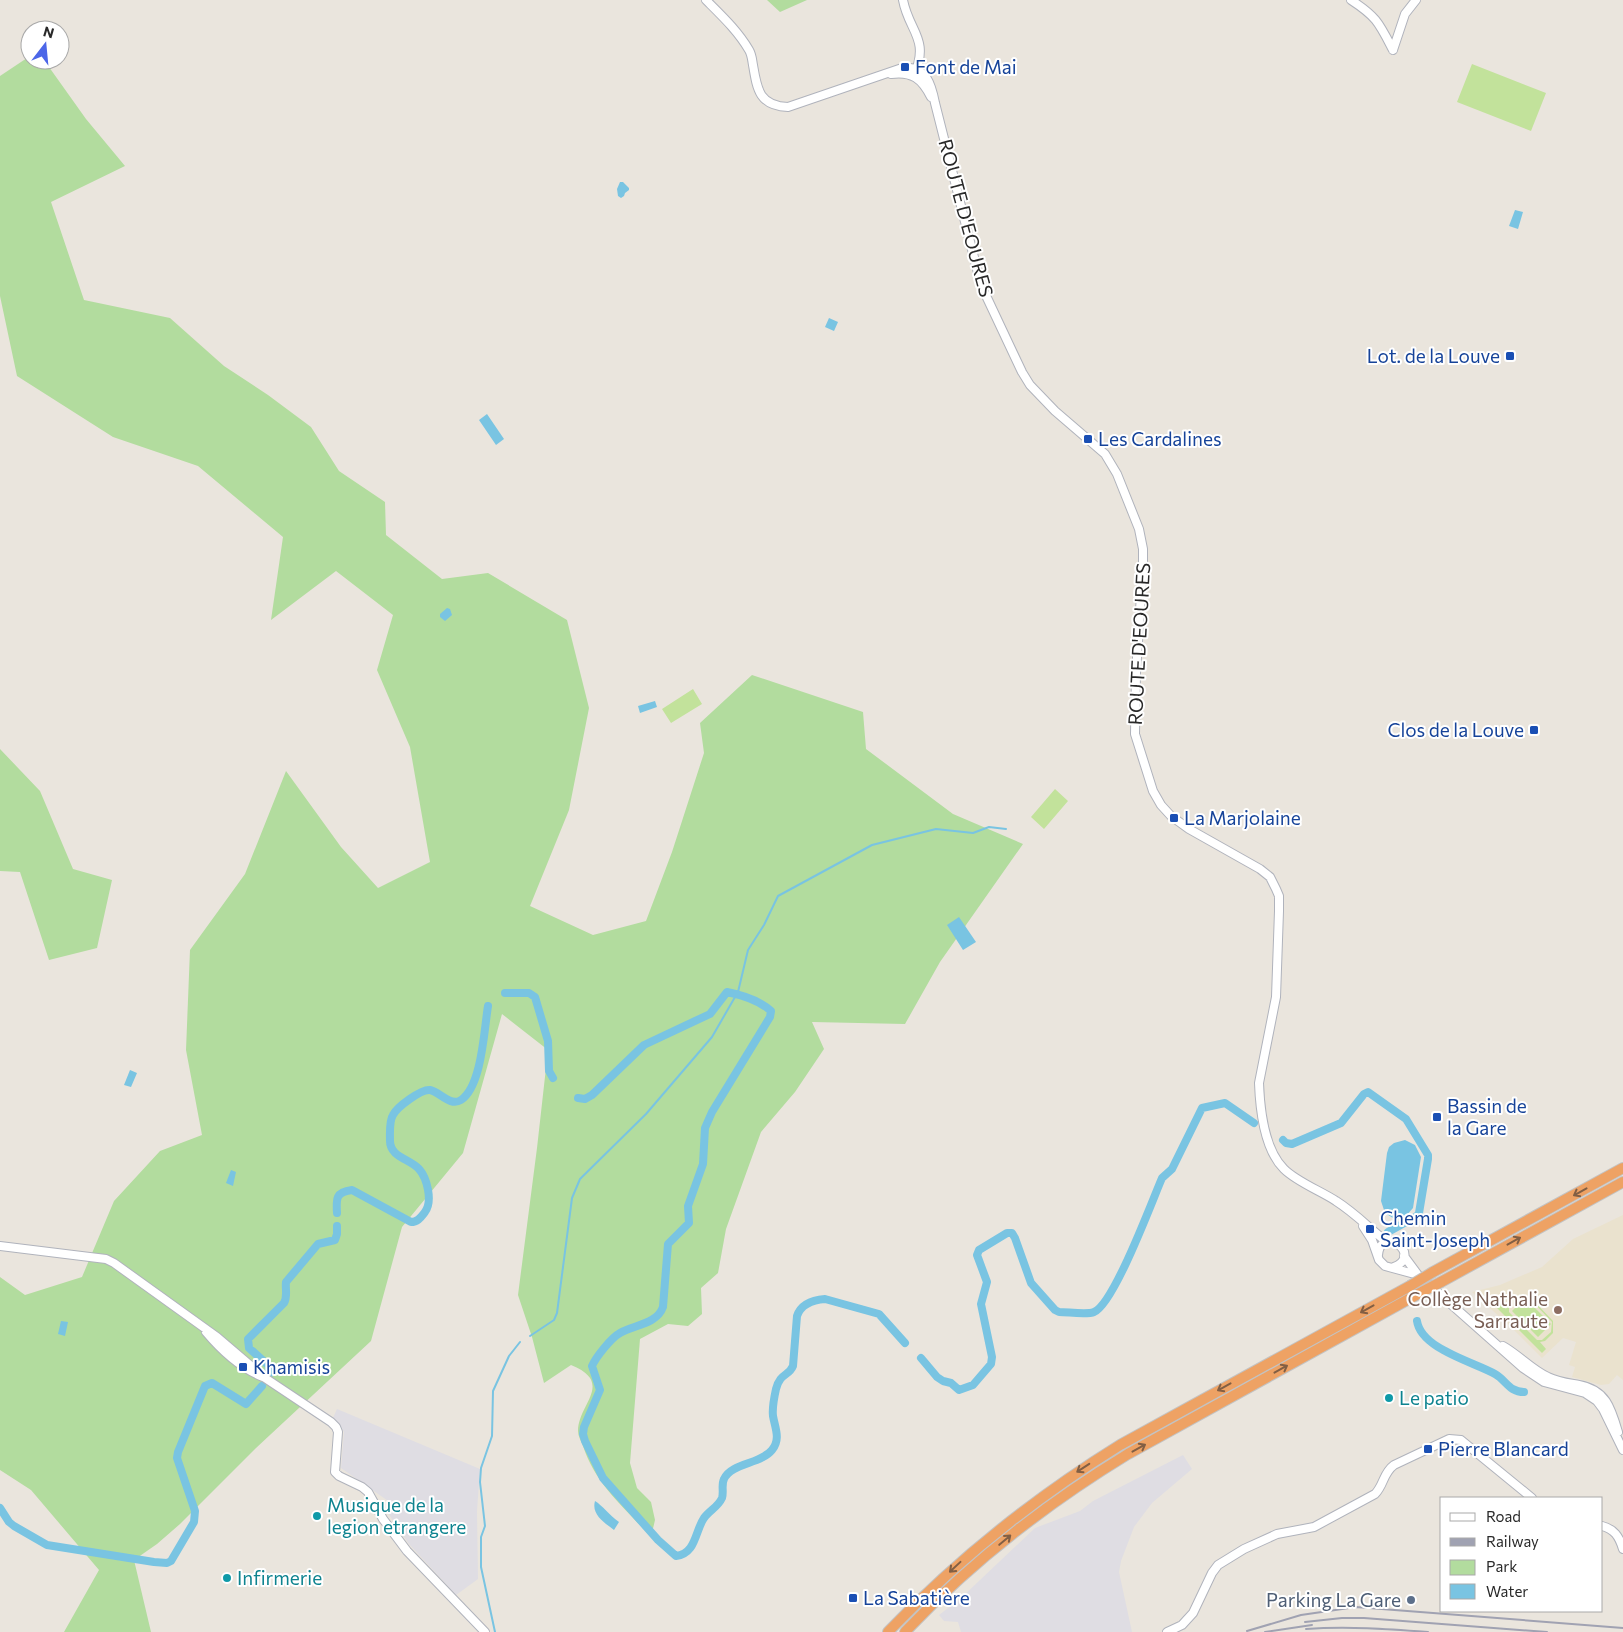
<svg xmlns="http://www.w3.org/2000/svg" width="1623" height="1632" font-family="Commissioner,sans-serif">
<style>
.industrial{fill:#dfdde3}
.education{fill:#eae2ce}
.green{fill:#b2dc9e}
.pitch{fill:#c2e29b;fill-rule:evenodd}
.water{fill:#79c4e2}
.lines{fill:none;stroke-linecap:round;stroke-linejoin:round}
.stream{stroke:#79c4e2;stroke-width:2}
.canal{stroke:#79c4e2;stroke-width:8}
.secondary-casing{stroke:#b0b3bc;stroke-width:10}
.highway-casing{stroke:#c3c3c3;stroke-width:12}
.secondary{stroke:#fff;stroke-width:8}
.highway{stroke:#eea264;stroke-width:10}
.rail{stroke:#a0a2b2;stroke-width:2}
.highway-bridge-casing{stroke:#c3c3c3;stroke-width:12;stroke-linecap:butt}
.highway-bridge{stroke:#eea264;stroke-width:10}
.oneway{stroke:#825f44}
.transit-dot{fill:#1a4fb4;stroke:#fff;stroke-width:2}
.education-dot{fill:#8d6e63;stroke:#fff;stroke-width:2}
.culture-dot{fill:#0f9aa8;stroke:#fff;stroke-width:2}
.service-dot{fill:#5c6f8a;stroke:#fff;stroke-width:2}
.labels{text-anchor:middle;stroke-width:4;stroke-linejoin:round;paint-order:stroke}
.transit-label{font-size:19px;fill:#164399;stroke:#fff;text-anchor:start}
.street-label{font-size:19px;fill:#292929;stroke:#fff}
.education-label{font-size:19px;fill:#785e54;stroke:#fff;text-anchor:end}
.culture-label{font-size:19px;fill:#0d838f;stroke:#fff;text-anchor:start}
.service-label{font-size:19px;fill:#4e5e75;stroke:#fff;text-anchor:end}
</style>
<rect width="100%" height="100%" fill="#eae5dd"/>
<!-- industrial -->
<path class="industrial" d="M337 1409 480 1469 477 1511 478 1579 456 1595 409 1544 388 1513 391 1503 341 1468 344 1432 333 1418Z
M1183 1455 1192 1469 1152 1503 1134 1527 1121 1561 1119 1572 1132 1632H961L958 1622 944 1621 939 1615 960 1599 1035 1528 1080 1511 1093 1501Z"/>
<!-- education -->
<path class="education" d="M1623 1215V1380L1617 1375 1609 1384 1601 1385 1572 1377 1575 1367 1569 1365 1576 1342 1563 1338 1542 1358 1512 1328 1472 1292 1500 1285 1542 1267 1573 1239Z"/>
<!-- green -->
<path class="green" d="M767 0H807L780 12Z
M30 56V60H44L86 119 125 166 51 202 84 300 170 318 224 366 268 395 311 427 339 471 385 502 386 535 442 579 488 573 567 620 589 708 569 810 530 906 593 935 646 921 672 852 704 753 700 723 752 675 863 712 866 749 953 814 1023 844 940 962 905 1024 812 1022 824 1049 795 1092 761 1132 726 1229 718 1273 701 1288 702 1314 688 1326 668 1324 640 1339 630 1463 637 1488 651 1502 655 1520 651 1537C624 1507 596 1485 583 1446 581 1441 578 1436 578 1431 578 1404 615 1383 571 1365L544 1383 532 1337 518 1295 537 1148 548 1050 502 1014 463 1153 402 1227 371 1341 256 1448 180 1524 157 1544 134 1560 151 1632H64L99 1570 31 1490 0 1470V1277L25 1295 82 1277 114 1201 160 1151 202 1135 186 1050 190 950 245 874 286 771 341 847 378 888 430 862 410 747 377 670 393 615 336 571 271 620 283 537 198 466 113 437 17 376 0 296V76Z
M0 749 40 791 73 869 112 880 97 948 49 960 20 872 0 871Z"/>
<!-- pitch -->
<path class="pitch" d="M1472 64 1546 93 1531 131 1457 102Z
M693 689 702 704 671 723 662 709Z
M1055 789 1068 801 1044 829 1031 817Z
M1523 1294 1531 1298 1553 1321V1333L1545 1341 1540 1342 1546 1349 1542 1353 1492 1303 1496 1299 1506 1309 1511 1298ZM1523 1296 1531 1300 1552 1322 1551 1332 1542 1340H1537L1509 1312V1305L1513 1299Z
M1525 1298 1551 1324 1538 1337 1512 1311Z"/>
<!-- water -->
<path class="water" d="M620 182H623L629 188V190L625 193 624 196 621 198 618 196 617 189Z
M1515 210 1523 212 1518 229 1509 226Z
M829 318 838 322 834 331 825 327Z
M487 414 504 439 496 445 479 420Z
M447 608 450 609 452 615 445 621 440 617V614Z
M655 701 657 707 640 713 638 706Z
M959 917 976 942 963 950 947 925Z
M130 1070 137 1073 131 1087 124 1085Z
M1405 1140 1415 1145 1421 1157 1413 1208 1406 1216 1400 1219 1393 1218 1385 1213 1381 1201 1387 1153 1389 1147 1394 1143Z
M231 1170 236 1172 233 1186 226 1183Z
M61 1321 68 1322 65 1336 58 1334Z
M595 1501C602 1505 610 1516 619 1522L614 1530C605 1523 591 1515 595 1501Z"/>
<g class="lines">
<!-- stream -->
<path class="stream" d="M738 992 748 950 764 925 778 896 872 845 936 829 973 833 989 827 1006 829
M530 1336 554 1320 557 1313 572 1198 580 1179 646 1114 712 1037 735 997
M495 1632 481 1567V1537L485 1526 480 1482 481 1468 492 1436 493 1391 509 1356 520 1342"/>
<!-- canal -->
<path class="canal" d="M505 993H529L535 997 548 1041 549 1071 553 1078
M578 1098 585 1099 592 1095 644 1045 710 1014 727 992C742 995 759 1000 771 1011L770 1017 712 1112 705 1128 703 1164 688 1206 689 1223 668 1244 663 1307C657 1324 634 1325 620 1333 611 1338 596 1357 592 1366L600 1390 584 1427 583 1434 585 1441 603 1478 658 1540 676 1556C696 1554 695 1531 704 1518 710 1510 718 1507 722 1498 724 1492 721 1485 724 1479 731 1463 761 1464 772 1450 781 1439 775 1428 773 1416 772 1408 774 1398 776 1389 780 1373 789 1376 793 1366L797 1316C801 1304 813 1300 825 1299L879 1314 905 1343
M1283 1140 1286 1143 1292 1144 1341 1123 1364 1094 1368 1092 1406 1119 1428 1155V1159L1419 1213 1417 1216 1388 1232
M337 1213C336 1198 336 1192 352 1190L411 1222C418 1222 421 1217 425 1212 433 1201 427 1178 419 1169 410 1159 390 1157 390 1141 390 1134 389 1121 393 1115 397 1107 421 1089 430 1090 440 1092 450 1107 461 1100 482 1086 484 1030 488 1006
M1417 1321C1421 1349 1474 1362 1495 1374 1506 1380 1509 1392 1524 1392
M921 1358 937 1377 943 1381 951 1383 959 1390 973 1385 991 1364 992 1357 981 1304 987 1282 977 1255 979 1250 1007 1233H1012L1015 1238 1031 1283 1055 1310 1059 1312C1068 1312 1087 1315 1094 1312 1114 1304 1152 1201 1162 1178L1172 1169 1202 1108 1225 1103 1254 1123
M270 1373 268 1365 249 1348 248 1339 284 1303C288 1296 285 1289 286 1282L318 1244 335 1240 337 1234V1226
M0 1508 9 1522 14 1526 47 1545 154 1562 167 1563 171 1561 194 1522 195 1511 177 1458 178 1452 205 1386 212 1383 246 1404 262 1386"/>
<!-- secondary casing -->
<g class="secondary-casing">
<path id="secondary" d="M706 0C722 16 738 31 749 50 752 55 752 60 753 65 757 89 759 106 788 107L905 67C927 69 931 83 935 103L981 285 1022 372 1030 385 1055 411 1105 454 1117 474 1139 529 1143 549V563L1136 673 1135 734 1153 791 1161 805 1171 816 1189 829 1260 869 1270 877 1276 889 1279 896V911L1276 997 1259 1083C1260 1110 1264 1149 1284 1169 1297 1182 1321 1191 1336 1201 1355 1213 1370 1229 1387 1242
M903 0C909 32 930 38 914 76
M1351 0C1377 17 1379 23 1393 50
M1393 50 1405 14 1416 0
M891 74C912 71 922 79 931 97
M1363 1226 1372 1240 1379 1260 1385 1266 1418 1275
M0 1246 106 1259 114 1263 217 1337 265 1378 331 1422 336 1427 338 1432 335 1472 339 1476 362 1487 368 1492 383 1519 407 1551 485 1632
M1378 1255C1381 1223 1424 1255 1394 1267
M1404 1256 1418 1275 1523 1368 1544 1382 1585 1393 1597 1401 1603 1409 1623 1450
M206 1332C222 1351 240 1368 263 1377
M1503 1346C1519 1355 1532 1370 1548 1377 1558 1382 1568 1383 1579 1385 1606 1390 1611 1408 1618 1432
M1602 1526C1614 1529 1619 1536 1623 1549
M1167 1632 1182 1625 1193 1613 1212 1573 1218 1565 1244 1549 1277 1534 1314 1527 1375 1494C1384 1485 1383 1473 1394 1465L1449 1439 1461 1440 1532 1498"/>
</g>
<!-- highway casing -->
<g class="highway-casing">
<path id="highway" d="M1433 1272 1623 1168
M1441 1282 1623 1182
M888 1632C959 1558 1033 1499 1120 1445L1410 1286
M905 1632C971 1562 1046 1504 1128 1454L1418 1294"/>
</g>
<!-- secondary -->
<use href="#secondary" class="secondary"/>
<!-- highway -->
<use href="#highway" class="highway"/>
<!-- rail -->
<path class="rail" d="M1305 1622 1342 1618H1364L1547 1632
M1306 1629C1347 1626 1388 1629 1428 1632
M1247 1631 1301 1615 1356 1607 1623 1628
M1265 1632 1312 1625"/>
<!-- highway-bridge casing -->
<g class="highway-bridge-casing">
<path id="highway-bridge" d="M1410 1286 1433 1272
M1418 1294 1441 1282"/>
</g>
<!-- highway-bridge -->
<use href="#highway-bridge" class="highway-bridge"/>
</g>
<!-- one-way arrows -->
<defs><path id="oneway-shaft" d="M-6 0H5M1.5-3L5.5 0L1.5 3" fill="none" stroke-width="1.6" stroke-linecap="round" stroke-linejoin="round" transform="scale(1.25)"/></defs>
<g class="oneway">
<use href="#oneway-shaft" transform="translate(1580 1192) rotate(151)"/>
<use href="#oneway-shaft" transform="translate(1514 1241) rotate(-29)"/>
<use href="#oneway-shaft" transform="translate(1367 1309) rotate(151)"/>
<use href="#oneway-shaft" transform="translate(1281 1369) rotate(-29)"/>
<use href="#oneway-shaft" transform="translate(1224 1387) rotate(151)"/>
<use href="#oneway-shaft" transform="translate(1139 1448) rotate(-29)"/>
<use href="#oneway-shaft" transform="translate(1083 1468) rotate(147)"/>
<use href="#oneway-shaft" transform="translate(1005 1540) rotate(-40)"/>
<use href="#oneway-shaft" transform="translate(955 1567) rotate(137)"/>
</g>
<!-- markers -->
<g class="transit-dot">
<rect x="900" y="62" width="10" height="10" rx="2.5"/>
<rect x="1505" y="351" width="10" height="10" rx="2.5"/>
<rect x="1083" y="434" width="10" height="10" rx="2.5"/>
<rect x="1529" y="725" width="10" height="10" rx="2.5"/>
<rect x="1169" y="813" width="10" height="10" rx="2.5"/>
<rect x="1432" y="1112" width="10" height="10" rx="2.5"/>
<rect x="1365" y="1224" width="10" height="10" rx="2.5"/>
<rect x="238" y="1362" width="10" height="10" rx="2.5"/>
<rect x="1423" y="1444" width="10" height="10" rx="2.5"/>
<rect x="848" y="1593" width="10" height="10" rx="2.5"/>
</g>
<circle class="education-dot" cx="1558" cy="1310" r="5"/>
<g class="culture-dot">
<circle cx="1389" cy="1398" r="5"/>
<circle cx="317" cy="1516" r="5"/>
<circle cx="227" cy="1578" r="5"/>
</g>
<circle class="service-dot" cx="1411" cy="1600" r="5"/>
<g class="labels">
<!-- transit labels -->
<g class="transit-label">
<text x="915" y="74">Font de Mai</text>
<text x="1500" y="363" text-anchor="end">Lot. de la Louve</text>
<text x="1098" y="446">Les Cardalines</text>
<text x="1524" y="737" text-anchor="end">Clos de la Louve</text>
<text x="1184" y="825">La Marjolaine</text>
<text x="1447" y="1113">Bassin de<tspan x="1447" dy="22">la Gare</tspan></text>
<text x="1380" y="1225">Chemin<tspan x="1380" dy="22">Saint-Joseph</tspan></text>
<text x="253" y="1374">Khamisis</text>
<text x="1438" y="1456">Pierre Blancard</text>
<text x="863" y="1605">La Sabatière</text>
</g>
<!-- street labels -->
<g class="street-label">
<text transform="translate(966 218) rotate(75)" y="7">ROUTE D'EOURES</text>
<text transform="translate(1139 644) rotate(-87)" y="7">ROUTE D'EOURES</text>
</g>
<!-- education labels -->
<g class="education-label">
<text x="1548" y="1306">Collège Nathalie<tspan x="1548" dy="22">Sarraute</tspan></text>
</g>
<!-- culture labels -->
<g class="culture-label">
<text x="1399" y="1405">Le patio</text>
<text x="327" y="1512">Musique de la<tspan x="327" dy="22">legion etrangere</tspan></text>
<text x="237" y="1585">Infirmerie</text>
</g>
<!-- service labels -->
<g class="service-label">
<text x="1401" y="1607">Parking La Gare</text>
</g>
</g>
<!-- legend -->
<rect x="1440" y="1497" width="162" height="115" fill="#ffffff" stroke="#a9a9a9"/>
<rect x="1450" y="1513" width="25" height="8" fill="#ffffff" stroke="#a9a9a9"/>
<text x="1486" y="1522" font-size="15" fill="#292929">Road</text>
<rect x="1450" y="1538" width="25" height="8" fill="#a0a2b2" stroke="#a9a9a9"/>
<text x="1486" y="1547" font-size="15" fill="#292929">Railway</text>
<rect x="1450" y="1560" width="25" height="15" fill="#b2dc9e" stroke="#a9a9a9"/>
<text x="1486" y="1572" font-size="15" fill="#292929">Park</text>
<rect x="1450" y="1584" width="25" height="15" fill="#79c4e2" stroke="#a9a9a9"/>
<text x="1486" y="1597" font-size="15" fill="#292929">Water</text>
<!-- north arrow -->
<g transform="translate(45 45) rotate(16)"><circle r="24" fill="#ffffff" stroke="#a9a9a9"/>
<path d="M0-4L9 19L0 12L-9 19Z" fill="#4c66e8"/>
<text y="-8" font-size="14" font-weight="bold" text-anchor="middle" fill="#292929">N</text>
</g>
</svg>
